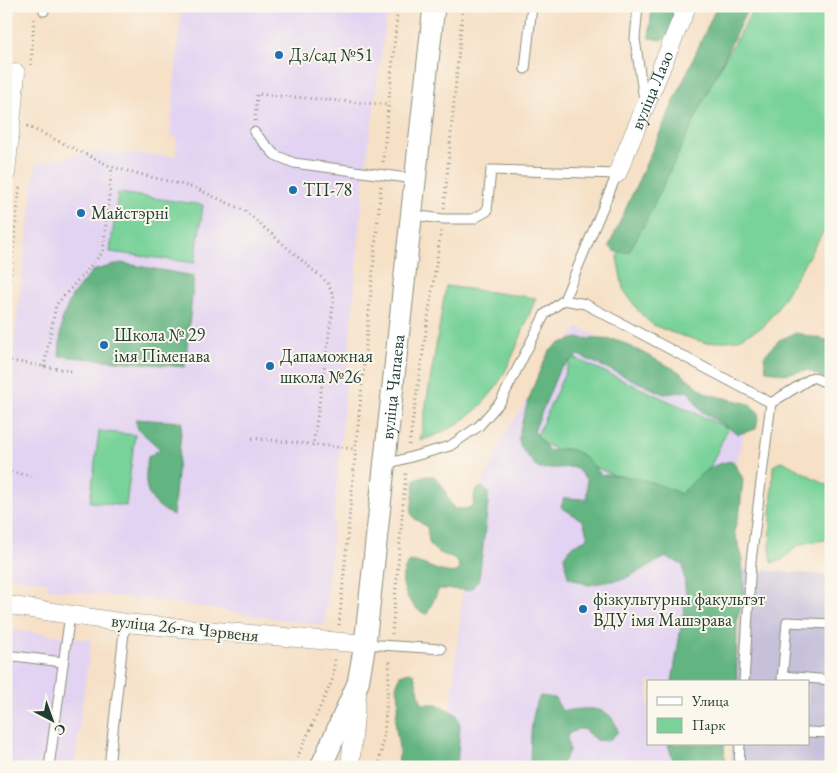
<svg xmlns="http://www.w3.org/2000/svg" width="837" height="773" font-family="'EB Garamond',serif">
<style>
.built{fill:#e3d3f2}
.industrial{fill:#c6c0da}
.green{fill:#78d299;stroke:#4c8866}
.forest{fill:#62b481;stroke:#40785a}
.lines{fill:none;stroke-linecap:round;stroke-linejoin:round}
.service-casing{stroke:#8a8e7d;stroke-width:11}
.minor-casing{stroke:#8a8e7d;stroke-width:19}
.tertiary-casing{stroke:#8a8e7d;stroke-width:23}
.path{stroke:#8a8e7d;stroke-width:3;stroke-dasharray:1 4;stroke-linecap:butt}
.service{stroke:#fff;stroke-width:9}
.minor{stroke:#fff;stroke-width:18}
.tertiary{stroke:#fff;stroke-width:21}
.poi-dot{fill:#1f6fb2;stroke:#fbf7ec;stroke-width:2}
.labels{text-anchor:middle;stroke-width:4;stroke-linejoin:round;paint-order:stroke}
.poi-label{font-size:18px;fill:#1f3d34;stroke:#fbf7ec;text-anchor:start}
.street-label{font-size:18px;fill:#1f3d34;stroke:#fbf7ec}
</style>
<rect width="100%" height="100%" fill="#fbf7ec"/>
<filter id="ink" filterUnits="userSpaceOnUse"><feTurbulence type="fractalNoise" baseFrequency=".02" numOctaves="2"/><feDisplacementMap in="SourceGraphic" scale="10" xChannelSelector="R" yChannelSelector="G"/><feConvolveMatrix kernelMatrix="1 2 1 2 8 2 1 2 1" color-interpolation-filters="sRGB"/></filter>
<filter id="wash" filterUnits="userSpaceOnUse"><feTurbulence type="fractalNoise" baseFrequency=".0096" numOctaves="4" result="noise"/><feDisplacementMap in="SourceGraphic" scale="20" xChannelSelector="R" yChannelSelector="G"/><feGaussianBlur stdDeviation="1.12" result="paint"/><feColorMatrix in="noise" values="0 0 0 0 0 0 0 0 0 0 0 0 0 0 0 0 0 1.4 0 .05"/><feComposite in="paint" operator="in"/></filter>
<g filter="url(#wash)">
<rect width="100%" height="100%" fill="#f6e0c6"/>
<!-- built -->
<path class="built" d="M181 6H388L365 173 324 626 159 601 48 589V582L6 577V407L36 163 91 152 176 156 177 137 170 136Z
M578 327 750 413 714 537 696 682H648V744H689L685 767H445L471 508 506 432Z
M6 629 91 640 74 767H6Z"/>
<!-- industrial -->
<path class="industrial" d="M737 569 831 575V767H731L732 744H808V682H736L743 570Z"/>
<!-- green -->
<path class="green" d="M755 6H831V219L777 309 763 327 736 340 706 343 670 332 653 325 640 313 623 289 617 257 635 216Z
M118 193 203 205 195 263 110 252Z
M446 286 536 298C507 368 499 414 420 441Z
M572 357 728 428 691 510 535 440Z
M99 431 135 435 126 506 90 502Z
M782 461 831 487V529L825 540 800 544 780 561 772 563 770 550 773 466Z"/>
<!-- forest -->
<path class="forest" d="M652 6H681L669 35 662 40 649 38Z
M717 6H749L646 221 629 252H616L609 246Z
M121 263 194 276 185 367 59 356 62 319 72 296 92 271Z
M796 333 831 341V382L808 370 783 374 766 370 764 356 779 340Z
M578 338 618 340 678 371 707 394 750 404 759 413 756 429 738 434 701 411 688 391 664 394 578 355 559 370 534 431 549 451C578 444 583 456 602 475 631 474 655 482 681 494 697 478 709 463 733 461L743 479 740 510 734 531 742 556 744 593 737 619 736 682H672L686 597 683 565 666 557 624 579 588 585 568 577 564 556 572 546 588 538 583 521 561 507 564 498 587 499V480L575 467 539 469C533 462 520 450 519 441 517 428 541 362 550 351 558 342 567 341 578 338Z
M135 419 182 422 173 516C145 499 143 489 148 457L160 449 138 429Z
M423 476H434C447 488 444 495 454 509H465L473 506 475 491 482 487 488 492V504L479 579 470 590 439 589 427 614C407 609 393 575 411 561 429 564 440 575 458 572L459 564C452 554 436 556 430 544 428 539 428 532 427 527L415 519 411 513 415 479Z
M409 672 414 674 422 704H437L456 714 460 725 457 767H397C403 744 394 736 396 718 397 706 402 699 396 687L400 675Z
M540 696 555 698 562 711C586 709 611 702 618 732L608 741 596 740 583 729H578L567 735 569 751 560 767H530C531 744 529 717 540 696Z
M668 744H724L725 767H675Z"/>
</g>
<g filter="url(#ink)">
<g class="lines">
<!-- service casing -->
<g class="service-casing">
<path id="service" d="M638 6 635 39 644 100
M44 11V6
M525 69 532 6
M254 132 275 155 294 163 415 179
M564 300 585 304 771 403 751 561 744 682
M771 403 813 377 831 385
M383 465 450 446 479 426 501 401 545 314 564 300 617 174 491 170 487 211 473 219H443L412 215
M365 644 441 649
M6 655 62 662
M782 676 831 680
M782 682 787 622 831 624
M808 732 831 733
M49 767 70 614
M109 767 125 623
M739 767 740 744"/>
</g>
<!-- minor casing -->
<g class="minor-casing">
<g id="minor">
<path d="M6 173 16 73"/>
<path id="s1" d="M617 174 687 6"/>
<path d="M6 605 125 623 365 644"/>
<path d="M350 767 357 694"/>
</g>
</g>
<!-- tertiary casing -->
<g class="tertiary-casing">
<g id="tertiary">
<path id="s2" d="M321 767 358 683 365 644 434 6"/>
</g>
</g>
<!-- path -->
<path class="path" d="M31 65 34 19
M255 121 257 94 389 105
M27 126 112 167 195 188 245 211 328 283 334 299 313 446
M383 162 398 6
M444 208 463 6
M6 318 20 184
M6 360 71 371
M44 367 56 305 103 252 112 167
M252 438 355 449
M409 445 441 231
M6 471 31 476
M339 625 381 186
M392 634 406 471
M293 767 332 681 335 658
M379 767 385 725 390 658"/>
<!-- service -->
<use href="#service" class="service"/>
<!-- minor -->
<use href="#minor" class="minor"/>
<!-- tertiary -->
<use href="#tertiary" class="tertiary"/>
</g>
</g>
<!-- markers -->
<g class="poi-dot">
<circle cx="279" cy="55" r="5"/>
<circle cx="293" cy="190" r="5"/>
<circle cx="81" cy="213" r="5"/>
<circle cx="104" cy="345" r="5"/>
<circle cx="270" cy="366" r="5"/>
<circle cx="583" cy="609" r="5"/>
</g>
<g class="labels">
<!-- poi labels -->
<g class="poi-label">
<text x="289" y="61">Дз/сад №51</text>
<text x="303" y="196">ТП-78</text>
<text x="91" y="219">Майстэрні</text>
<text x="114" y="341">Школа № 29<tspan x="114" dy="21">імя Піменава</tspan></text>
<text x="280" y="362">Дапаможная<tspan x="280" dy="21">школа №26</tspan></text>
<text x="593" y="605">фізкультурны факультэт<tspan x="593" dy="21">ВДУ імя Машэрава</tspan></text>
</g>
<!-- street labels -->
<g class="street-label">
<text dy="6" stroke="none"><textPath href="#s1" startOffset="91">вуліца Лазо</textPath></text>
<text dy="6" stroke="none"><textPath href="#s2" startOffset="390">вуліца Чапаева</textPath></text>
<text transform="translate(185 628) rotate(6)" y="6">вуліца 26-га Чэрвеня</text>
</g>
</g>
<!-- margin -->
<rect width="837" height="773" fill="none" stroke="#fbf7ec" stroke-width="25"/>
<!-- legend -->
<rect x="647" y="680" width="162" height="65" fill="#fbf7ec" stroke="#a3ada2"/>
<rect x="657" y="697" width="25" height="8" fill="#ffffff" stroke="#a3ada2"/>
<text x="692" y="706" font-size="15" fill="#1f3d34">Улица</text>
<rect x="657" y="718" width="25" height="15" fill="#78d299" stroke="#a3ada2"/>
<text x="692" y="730" font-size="15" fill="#1f3d34">Парк</text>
<!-- north arrow -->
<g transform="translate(52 720) rotate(139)" stroke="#fbf7ec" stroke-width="4" paint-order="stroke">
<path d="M0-4L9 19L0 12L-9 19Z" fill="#1f3d34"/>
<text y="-8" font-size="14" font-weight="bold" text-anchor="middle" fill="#1f3d34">С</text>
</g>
</svg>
